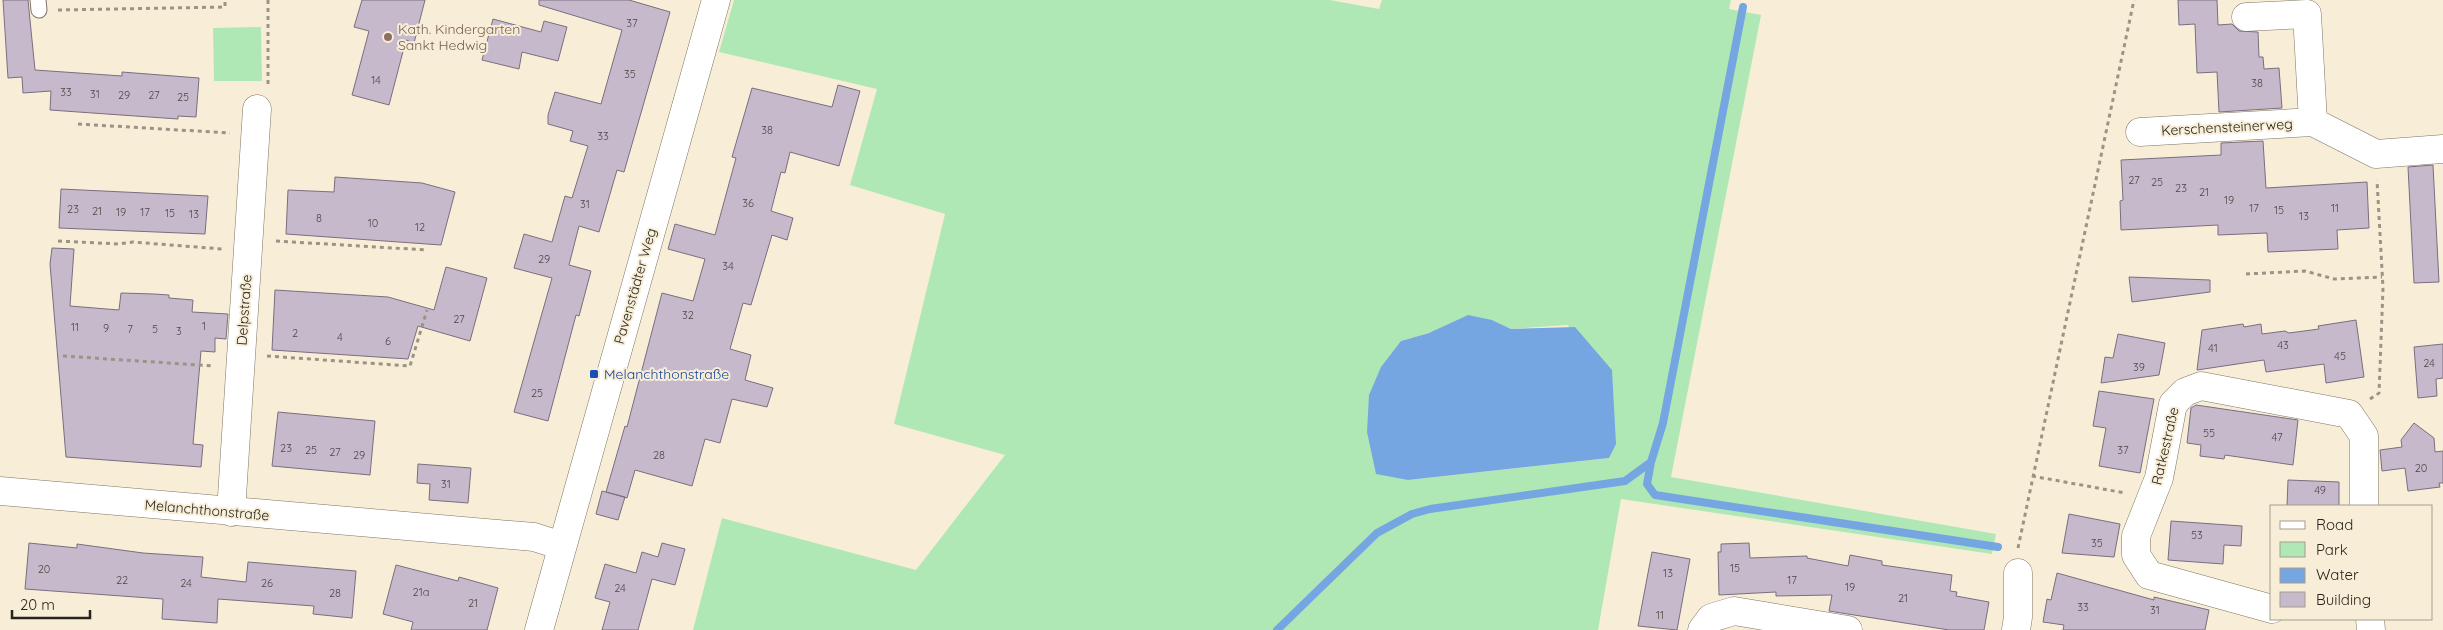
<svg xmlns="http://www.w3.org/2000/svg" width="2443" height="630" font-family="Quicksand,sans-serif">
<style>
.green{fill:#b0e8b5;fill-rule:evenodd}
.water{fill:#76a6e1}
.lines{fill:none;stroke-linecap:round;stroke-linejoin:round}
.stream{stroke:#76a6e1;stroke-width:8}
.building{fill:#c7b9cc;stroke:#7a6e7f}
.lane-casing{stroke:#7e7562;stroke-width:17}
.street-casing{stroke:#7e7562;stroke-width:29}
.path{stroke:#9b9485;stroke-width:3;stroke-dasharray:4 4;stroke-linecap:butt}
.lane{stroke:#fff;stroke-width:15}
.street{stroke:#fff;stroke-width:28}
.education-dot{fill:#8d6e63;stroke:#f8eed8;stroke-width:2}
.transit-dot{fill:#1a4fb4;stroke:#f8eed8;stroke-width:2}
.labels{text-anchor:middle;stroke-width:4;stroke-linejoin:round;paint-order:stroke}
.number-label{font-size:11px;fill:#4f4948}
.education-label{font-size:14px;fill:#785e54;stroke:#f8eed8;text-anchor:start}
.street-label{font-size:14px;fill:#27241c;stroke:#f8eed8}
.transit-label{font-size:14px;fill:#164399;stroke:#f8eed8;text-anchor:start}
</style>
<rect width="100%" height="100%" fill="#f8eed8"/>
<!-- green -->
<path class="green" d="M734 0H1330L1379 9 1382 0H1731L1729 9 1761 15 1671 477 1996 534 1992 554 1621 499 1598 630H693L722 518 916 570 1005 455 894 424 945 214 850 185 877 89 719 52ZM1492 320 1511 329 1568 325 1609 458 1408 480 1401 341 1429 333Z
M261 27 262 81H214L213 28Z"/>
<!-- water -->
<path class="water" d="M1468 315 1492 320 1511 329 1575 327 1612 370 1616 444 1609 458 1408 480 1376 474 1367 432 1369 395 1381 367 1401 341 1429 333Z"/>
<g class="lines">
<!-- stream -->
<path class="stream" d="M1651 462 1647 484 1655 495 1998 547
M1277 630 1377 533 1412 514 1430 509 1625 481 1651 462 1663 423 1743 7"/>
</g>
<!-- building -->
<path class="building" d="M3 0H28L35 70 122 76V72L199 78 196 117 178 116V119L50 110 51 91 23 93 22 77 8 78Z
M362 0H425L414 43 406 40 389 105 352 95 369 31 354 27Z
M539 0H629L670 12 624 172 617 170 599 232 579 226 569 265 591 271 579 316 576 315 548 421 514 412 552 278 514 268 524 234 552 242 565 196 572 198 588 146 570 141 573 131 548 124V115L555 92 601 104 622 30 539 5Z
M2178 0H2217L2218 25 2232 24 2239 31 2258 32 2259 57H2263L2264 69 2279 68 2282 108 2219 112 2217 72 2197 73 2195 24 2179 25Z
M493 19 541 32 544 21 567 27 558 61 522 52 519 69 482 60Z
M838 85 860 91 839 166 790 152 785 173 781 172 771 211 793 218 787 240 772 235 751 305 743 303 730 349 751 355 745 380 773 388 767 407 732 399 720 443 705 439 692 486 635 470 627 498 606 492 625 426 627 427 662 293 693 301 705 259 668 249 675 224 715 235 736 158 732 157 752 88 832 107Z
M2263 141 2266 188 2367 182 2369 228 2337 230 2338 249 2268 252 2267 233 2218 235V225L2121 230 2120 201 2123 200 2121 160 2221 155V143Z
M2433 165 2439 282 2414 283 2408 167Z
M335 177 422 183 455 192 441 245 286 234 288 190 334 192Z
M61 189 208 196 205 234 59 228Z
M52 248 74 249 70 306 119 310 121 293 154 294 169 295V298L193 300 192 312 228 314 226 339 215 338V352L201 351 193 444 203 445 201 467 66 457 50 264Z
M446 267 487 278 470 341 418 326 408 359 272 350 275 290 388 297 434 310Z
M2129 277 2210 280V292L2132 302Z
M2356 320 2364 377 2326 383 2324 364 2266 372 2264 360 2197 370 2202 330 2243 324 2244 327 2261 324 2262 334 2285 331 2289 333 2319 329 2318 326Z
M2118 334 2165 343 2159 375 2101 383 2105 357 2113 358Z
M2443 344V378L2436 379 2437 396 2418 398 2414 347Z
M2099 391 2154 399 2140 473 2099 466 2106 428 2093 426Z
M2196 405 2298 420 2293 465 2225 455 2224 459 2200 456 2201 445 2187 443 2191 408Z
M278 412 375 421 370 475 272 466Z
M2414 423 2434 438 2435 452 2443 451V483H2439L2440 487 2408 491 2405 468 2382 471 2380 450 2402 447 2401 440Z
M418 464 471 468 468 503 429 500 430 484 417 483Z
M2288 480 2339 482V506H2287Z
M602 491 625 497 618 520 596 514Z
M2069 514 2120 524 2114 557 2062 553Z
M2171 521 2242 526 2241 546 2224 545 2223 564 2168 560Z
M29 543 77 548V544L143 553 203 557 201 577 246 582 248 562 356 571 352 618 313 614 314 606 218 599 217 623 162 619 163 599 25 589Z
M662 543 685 549 675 585 652 579 638 630H602L610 602 595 598 605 564 636 573 642 552 658 557Z
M1749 543 1750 558 1807 556V558L1848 566 1850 555 1882 561V565L1952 575 1950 591 1957 592 1956 596 1989 602 1984 630H1949L1829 611 1832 595 1776 596V592L1719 595 1718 552H1721V544Z
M1652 552 1690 559 1677 630 1638 626Z
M396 565 458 581 459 577 498 588 487 630H411L413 622 383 614Z
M2057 573 2154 600V597L2209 610 2205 630H2063L2064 625 2043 622 2047 599 2051 600Z"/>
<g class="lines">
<!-- lane casing -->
<g class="lane-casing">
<path id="lane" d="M38 0 39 10"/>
</g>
<!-- street casing -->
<g class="street-casing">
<path id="street" d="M2246 17 2307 14 2313 122 2376 154 2443 149
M2140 132 2313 122
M0 491 534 537 562 546
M231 512 257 109
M2272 609 2149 575 2136 555V536L2159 478 2173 404 2185 392 2201 386 2349 414 2364 436V506
M2370 619 2371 630
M539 630 716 0
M1702 630 1711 618 1734 611 1848 630
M2016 630 2018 617V573"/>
</g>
<!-- path -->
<path class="path" d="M268 0V84
M58 10 225 7V0
M78 124 230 133
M58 241 119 244 133 242 222 249
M276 241 427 250
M2246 274 2305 271 2334 279 2382 277
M63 356 214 366
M267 356 410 366 427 310
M2370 399 2379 393 2383 288 2377 180
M2032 476 2125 493
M2018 548 2134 0"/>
<!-- lane -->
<use href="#lane" class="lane"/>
<!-- street -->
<use href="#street" class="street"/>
</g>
<!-- markers -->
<circle class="education-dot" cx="388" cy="37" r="5"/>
<rect class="transit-dot" x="589" y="369" width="10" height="10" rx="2.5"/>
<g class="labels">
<!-- number labels -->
<g class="number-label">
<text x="632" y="27">37</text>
<text x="630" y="78">35</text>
<text x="376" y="84">14</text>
<text x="2257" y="87">38</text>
<text x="66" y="96">33</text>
<text x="95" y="98">31</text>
<text x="124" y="99">29</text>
<text x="154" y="99">27</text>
<text x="183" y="101">25</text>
<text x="767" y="134">38</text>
<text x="603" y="140">33</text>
<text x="2134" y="184">27</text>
<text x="2157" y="186">25</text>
<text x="2181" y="192">23</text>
<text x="2204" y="196">21</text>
<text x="2229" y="204">19</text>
<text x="748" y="207">36</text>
<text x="585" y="208">31</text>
<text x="2254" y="212">17</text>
<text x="2335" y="212">11</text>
<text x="73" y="213">23</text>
<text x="2279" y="214">15</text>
<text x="97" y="215">21</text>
<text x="121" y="216">19</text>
<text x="145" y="216">17</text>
<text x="170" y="217">15</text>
<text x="194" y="218">13</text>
<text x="2304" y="220">13</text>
<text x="319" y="222">8</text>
<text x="373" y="227">10</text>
<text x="420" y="231">12</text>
<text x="544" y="263">29</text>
<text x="728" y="270">34</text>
<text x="688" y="319">32</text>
<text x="459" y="323">27</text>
<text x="204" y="330">1</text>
<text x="75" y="331">11</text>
<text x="106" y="332">9</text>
<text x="130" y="333">7</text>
<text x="155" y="333">5</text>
<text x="179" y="335">3</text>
<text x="295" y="337">2</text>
<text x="340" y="341">4</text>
<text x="388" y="345">6</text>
<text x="2283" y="349">43</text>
<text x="2213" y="352">41</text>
<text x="2340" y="360">45</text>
<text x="2429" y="367">24</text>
<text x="2139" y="371">39</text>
<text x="537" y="397">25</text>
<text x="2209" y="437">55</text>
<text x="2277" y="441">47</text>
<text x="286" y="452">23</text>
<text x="311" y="454">25</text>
<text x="2123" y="454">37</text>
<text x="335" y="456">27</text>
<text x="359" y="459">29</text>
<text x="659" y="459">28</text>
<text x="2421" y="472">20</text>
<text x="446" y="488">31</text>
<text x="2320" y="494">49</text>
<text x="2197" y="539">53</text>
<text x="2097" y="547">35</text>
<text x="1735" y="572">15</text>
<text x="44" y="573">20</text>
<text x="1668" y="577">13</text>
<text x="122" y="584">22</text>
<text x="1792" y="584">17</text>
<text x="186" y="587">24</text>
<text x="267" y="587">26</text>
<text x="1850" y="591">19</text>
<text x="620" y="592">24</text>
<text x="421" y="596">21a</text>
<text x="335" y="597">28</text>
<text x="1903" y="602">21</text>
<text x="473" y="607">21</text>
<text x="2083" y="611">33</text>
<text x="2155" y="614">31</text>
<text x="1660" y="619">11</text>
</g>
<!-- education labels -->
<g class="education-label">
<text x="398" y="34">Kath. Kindergarten<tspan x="398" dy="16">Sankt Hedwig</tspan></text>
</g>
<!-- street labels -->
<g class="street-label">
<text transform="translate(2227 127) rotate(-3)" y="5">Kerschensteinerweg</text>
<text transform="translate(635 286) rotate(-74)" y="5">Pavenstädter Weg</text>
<text transform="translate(244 310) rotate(-86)" y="5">Delpstraße</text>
<text transform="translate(2165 446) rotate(-77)" y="5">Ratkestraße</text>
<text transform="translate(207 510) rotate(5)" y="5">Melanchthonstraße</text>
</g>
<!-- transit labels -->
<g class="transit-label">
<text x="604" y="379">Melanchthonstraße</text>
</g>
</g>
<!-- legend -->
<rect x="2270" y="505" width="162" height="115" fill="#f8eed8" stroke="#a49d8d"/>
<rect x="2280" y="521" width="25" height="8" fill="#ffffff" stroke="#a49d8d"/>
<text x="2316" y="530" font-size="15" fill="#27241c">Road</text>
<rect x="2280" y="542" width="25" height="15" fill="#b0e8b5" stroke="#a49d8d"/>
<text x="2316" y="555" font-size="15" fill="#27241c">Park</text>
<rect x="2280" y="568" width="25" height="15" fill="#76a6e1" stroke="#a49d8d"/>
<text x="2316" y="580" font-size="15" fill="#27241c">Water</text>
<rect x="2280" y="592" width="25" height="15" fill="#c7b9cc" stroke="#a49d8d"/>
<text x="2316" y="605" font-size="15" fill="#27241c">Building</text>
<!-- scale -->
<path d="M12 610v8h78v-8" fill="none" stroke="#27241c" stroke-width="2.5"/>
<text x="20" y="610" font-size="15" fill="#27241c" stroke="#f8eed8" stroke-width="4" paint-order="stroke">20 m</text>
</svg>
